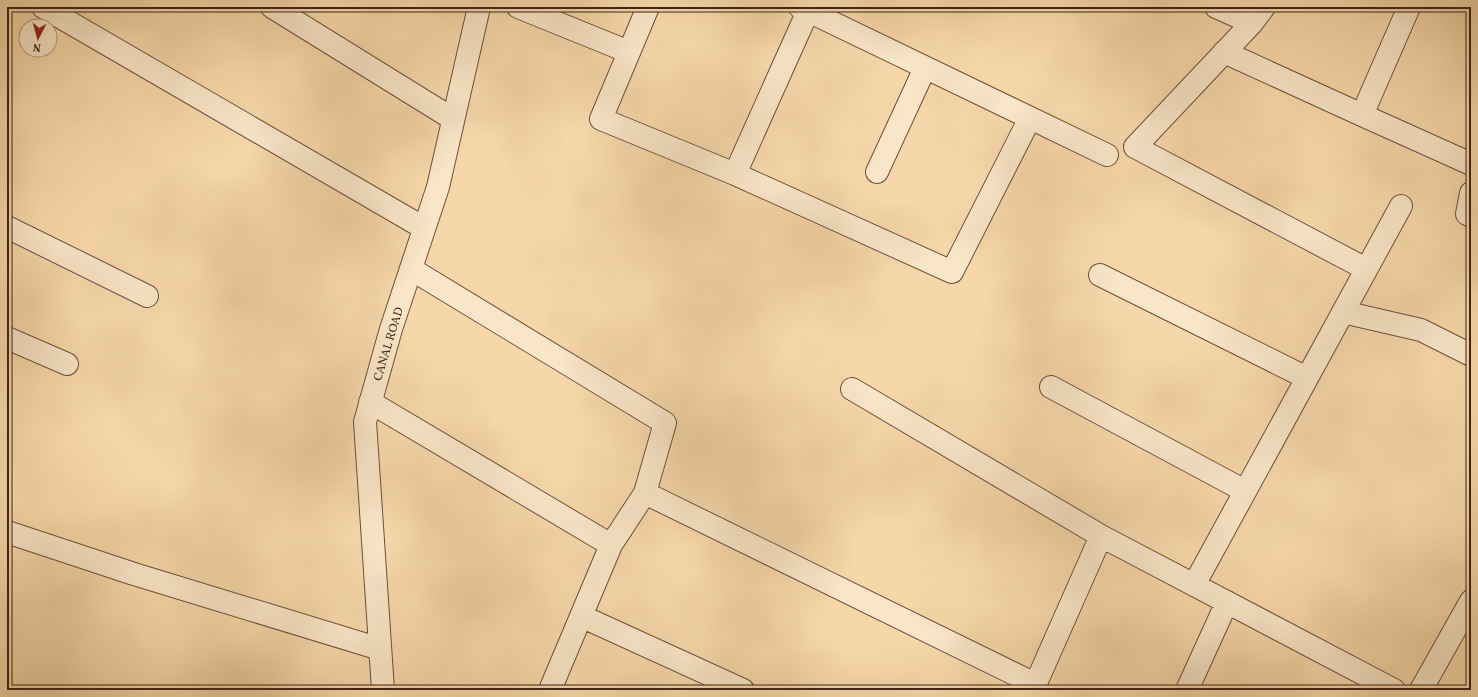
<svg xmlns="http://www.w3.org/2000/svg" width="1478" height="697" font-family="Vollkorn,serif">
<style>
.lines{fill:none;stroke-linecap:round;stroke-linejoin:round}
.minor-casing{stroke:#6c503c;stroke-width:24}
.minor{stroke:#f9e5c7;stroke-width:22}
.labels{text-anchor:middle;stroke-width:3.5;stroke-linejoin:round;paint-order:stroke}
.street-label{font-size:12px;fill:#3e2317;stroke:#f9e5c7}
</style>
<rect width="100%" height="100%" fill="#f6d7a9"/>
<filter id="stains"><feTurbulence type="fractalNoise" baseFrequency=".005" numOctaves="4"/><feColorMatrix values="0 0 0 0 .2 0 0 0 0 .09 0 0 0 0 .02 0 0 0 .5 -.17"/></filter>
<radialGradient id="worn" r=".72"><stop offset=".6" stop-color="#630" stop-opacity="0"/><stop offset="1" stop-color="#630" stop-opacity=".3"/></radialGradient>
<g class="lines">
<!-- minor casing -->
<g class="minor-casing">
<path id="minor" d="M43 7 424 228
M272 7 453 119
M518 7 629 52
M648 7 601 119 735 174
M800 7 1107 155
M1216 7 1252 23
M1264 7 1252 23 1135 147 1366 269
M1409 7 1362 115 1471 164
M808 11 735 174 952 272 1030 118
M1224 52 1362 115
M877 172 925 68
M1471 193 1467 214 1471 216
M7 227 147 296
M411 269 665 423 645 493 611 545
M1100 275 1307 378
M1343 312 1421 330 1471 355
M7 338 67 364
M1051 387 1245 491
M852 389 1101 536
M370 402 611 545 550 690
M645 493 1035 684
M7 532 134 574 380 649
M1194 585 1401 206
M581 616 743 690
M383 690 365 422 391 329 438 187 479 7
M1033 690 1101 536 1394 690
M1187 690 1227 602
M1421 690 1471 601"/>
</g>
<!-- minor -->
<use href="#minor" class="minor"/>
</g>
<g class="labels">
<!-- street labels -->
<g class="street-label">
<text transform="translate(388 344) rotate(-73)" y="4">CANAL ROAD</text>
</g>
</g>
<!-- margin -->
<rect width="1478" height="697" fill="none" stroke="#f6d7a9" stroke-width="24"/>
<rect x="8" y="8" width="1462" height="681" fill="none" stroke="#3e2317" stroke-width="2"/>
<rect x="12" y="12" width="1454" height="673" fill="none" stroke="#3e2317"/>
<!-- north arrow -->
<g transform="translate(38 38) rotate(186)"><circle r="19" fill="#f9e5c7" stroke="#ae9781"/>
<path d="M0-3L7 15L0 10L-7 15Z" fill="#8f2418"/>
<text y="-6" font-size="11" font-weight="bold" text-anchor="middle" fill="#3e2317">N</text>
</g>
<rect width="100%" height="100%" filter="url(#stains)"/>
<rect width="100%" height="100%" fill="url(#worn)"/>
</svg>
